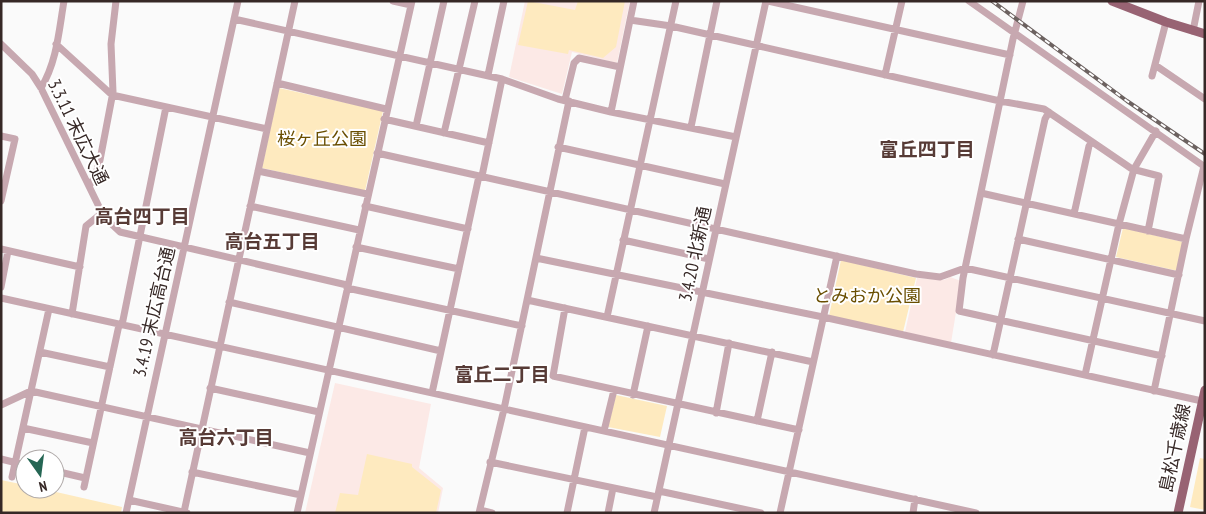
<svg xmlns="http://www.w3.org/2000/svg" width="1206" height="514" font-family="'PT Sans Narrow','Noto Sans JP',sans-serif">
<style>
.built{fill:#fce9e6}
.green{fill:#feeabf}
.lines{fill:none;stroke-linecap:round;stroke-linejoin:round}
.minor{stroke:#c7a8b0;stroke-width:7}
.major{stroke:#986373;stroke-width:9}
.rail-casing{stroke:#6c6260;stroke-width:4}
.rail{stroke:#fff;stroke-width:2;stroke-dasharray:5.5;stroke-linecap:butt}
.labels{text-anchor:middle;stroke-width:4;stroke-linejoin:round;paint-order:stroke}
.street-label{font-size:18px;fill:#362826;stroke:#fff}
.park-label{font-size:18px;fill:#694e00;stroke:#fff}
.neighbourhood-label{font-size:19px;font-weight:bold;fill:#573b36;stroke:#fff}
</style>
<rect width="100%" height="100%" fill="#fafafa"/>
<!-- built -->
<path class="built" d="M525 1H630L617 63 572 52 562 94 509 77Z
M950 277 961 281 951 343 905 332 917 278 944 280Z
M335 383 431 404 419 468 443 488 438 513H305Z"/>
<!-- green -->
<path class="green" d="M528 1 575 10 578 1H625L616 47 603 58 569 50 568 54 518 45Z
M279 88 383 111 365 191 262 168Z
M1123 228 1183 242 1178 271 1116 257Z
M841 260 916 278 903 332 829 316Z
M616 395 667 406 660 437 608 427Z
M367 454 412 464V467L441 490 436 513H335L340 493 358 495Z
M1200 458 1205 459V510L1190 507Z
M1 480 25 485V489H43L122 507 121 513H1Z"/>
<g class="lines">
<!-- minor -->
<path class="minor" d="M393 1 411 5
M768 1 1010 55
M969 1 1205 167
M1023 1 1013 39 963 278 959 311 1162 356
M234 19 502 79 558 99 611 112 736 137
M630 20 671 26 1000 101 1044 109 1132 169 1159 176 1148 231
M1193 31 1199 1
M1 44 32 74 41 88 104 217 120 232 347 285
M56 44 112 95 267 129
M1155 65 1205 99
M488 75 504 1
M885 75 902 1
M1152 76 1166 22
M277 83 386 109
M41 88C57 62 59 30 64 1
M565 100 574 63 579 58 620 67
M611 112 634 1
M384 119 489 143
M416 126 444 1
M691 127 717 1
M444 133 475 1
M1 136 15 139 1 201
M558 147 725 184
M377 153 916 274 940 277 965 268 1205 321
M258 171 367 194
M482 176 502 79
M89 186 95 177 100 160 113 92 111 44 116 1
M981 193 1186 239
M250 206 359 230
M365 206 468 229
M1074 214 1089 146 1092 142
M1018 239 1179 275
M623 240 709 259
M356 247 459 269
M1 249 80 267
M536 258 823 317 1202 401
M1 287 8 251
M347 288 522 326
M1 298 976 513
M527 300 813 362
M229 302 441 351
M565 308 553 376 799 430
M72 314 86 226 102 213
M607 317 676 1
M122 325 166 107
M40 352 110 367
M993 355 1045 119 1049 112
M1085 375 1119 224 1134 169 1156 131
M210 388 319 412
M1154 391 1186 239 1204 166
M432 393 479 176
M633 395 648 326
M1 405 31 391 310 453
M716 413 729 343
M757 421 772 352
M23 428 93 443
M604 431 614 390
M1 459 25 465
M490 462 657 497
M55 471 85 478
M192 472 301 495
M12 477 49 309
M84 487 119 325
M659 491 761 513
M129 500 187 513
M480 510 492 513
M184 512 295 1
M126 513 238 1
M297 513 412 1
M479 513 504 409 569 101
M567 513 585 427
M608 513 613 488
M654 513 766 1
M780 513 837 256
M913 513 915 499"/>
<!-- major -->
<path class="major" d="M1112 1 1166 22 1205 34
M1178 513 1205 390"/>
<!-- rail casing -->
<g class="rail-casing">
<path id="rail" d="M992 1 1127 101 1205 154"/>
</g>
<!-- rail -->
<use href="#rail" class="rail"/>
</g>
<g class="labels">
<!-- street labels -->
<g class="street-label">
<text transform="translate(78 132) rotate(64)" y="6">3.3.11 末広大通</text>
<text transform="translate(695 254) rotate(-78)" y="6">3.4.20 北新通</text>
<text transform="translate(154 312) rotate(-77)" y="6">3.4.19 末広高台通</text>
<text transform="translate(1175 448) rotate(-78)" y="6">島松千歳線</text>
</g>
<!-- park labels -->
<g class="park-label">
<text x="322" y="145">桜ヶ丘公園</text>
<text x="867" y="302">とみおか公園</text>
</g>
<!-- neighbourhood labels -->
<g class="neighbourhood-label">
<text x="927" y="156">富丘四丁目</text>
<text x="142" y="223">高台四丁目</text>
<text x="272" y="248">高台五丁目</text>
<text x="502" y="381">富丘二丁目</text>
<text x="226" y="444">高台六丁目</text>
</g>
</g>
<!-- border -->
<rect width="1206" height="514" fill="none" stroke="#362826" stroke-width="5"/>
<!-- north arrow -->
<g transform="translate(40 474) rotate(166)"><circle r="24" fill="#ffffff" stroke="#afa9a8"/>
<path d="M0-4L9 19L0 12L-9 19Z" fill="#256654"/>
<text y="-8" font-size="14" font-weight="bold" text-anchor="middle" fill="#362826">N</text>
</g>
</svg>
